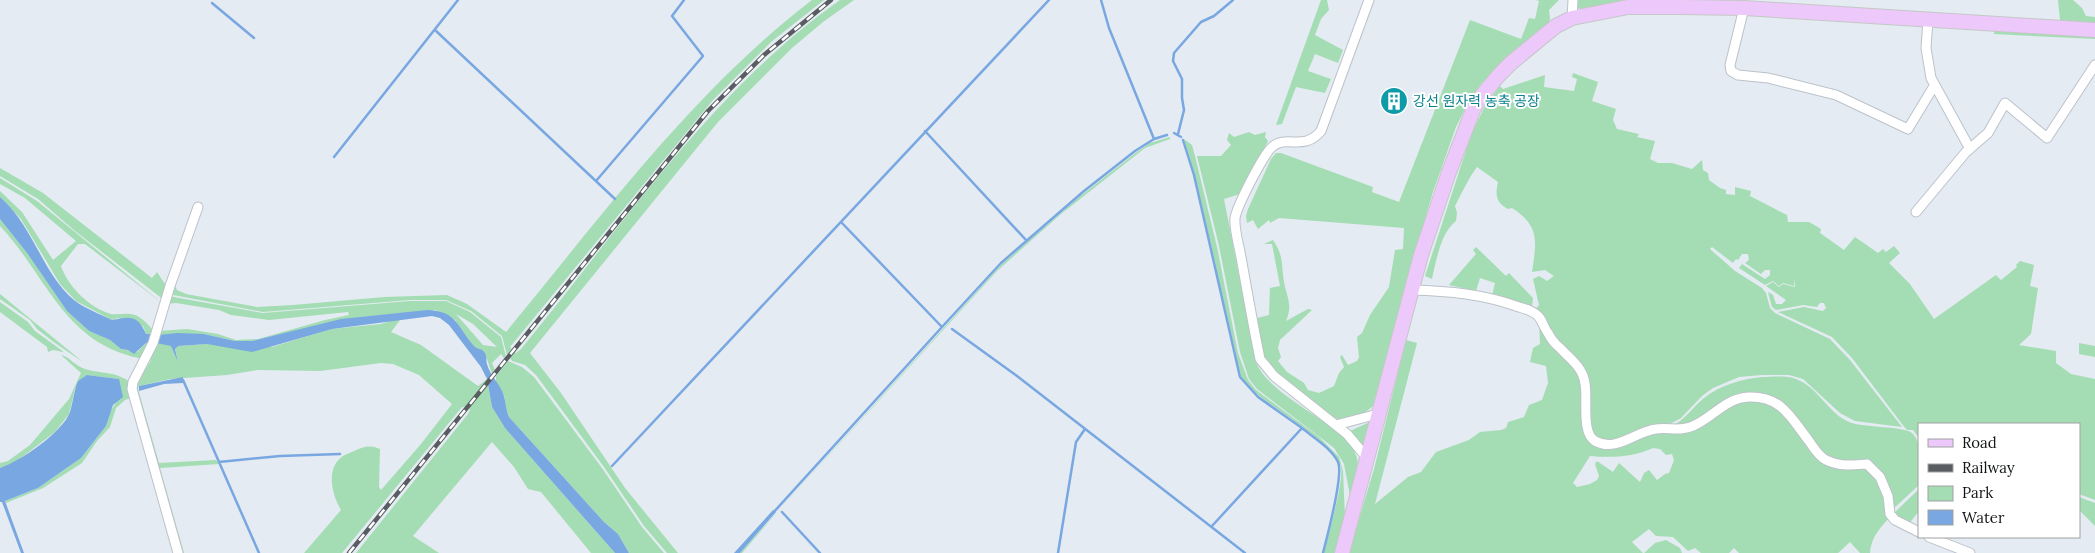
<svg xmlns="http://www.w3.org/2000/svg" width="2095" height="553" font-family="Lora,'Noto Sans KR',serif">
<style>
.green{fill:#a4ddb3;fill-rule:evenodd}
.water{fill:#79a7e1}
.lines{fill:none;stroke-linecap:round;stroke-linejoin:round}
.stream{stroke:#79a7e1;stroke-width:2.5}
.street-casing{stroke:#bcc2c9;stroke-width:11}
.primary-casing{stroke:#c6c7c7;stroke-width:16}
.street{stroke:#fff;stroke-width:9}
.primary{stroke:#ecc9fa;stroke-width:14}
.rail-casing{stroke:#595d61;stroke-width:4.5}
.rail{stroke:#fff;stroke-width:2.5;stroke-dasharray:8;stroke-linecap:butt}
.labels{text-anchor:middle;stroke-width:4;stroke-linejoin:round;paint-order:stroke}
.culture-label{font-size:14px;fill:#0d838f;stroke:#fff;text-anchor:start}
</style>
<rect width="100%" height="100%" fill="#e4ebf2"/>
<!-- green -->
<path class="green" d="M812 0H824L771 42 713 100 510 347 512 349 507 355 502 336 471 311 446 300H410L263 312 168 294 173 281 177 290 186 294 257 307 293 305 384 297 447 295 467 304 506 332C601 217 693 91 812 0Z
M840 0H854L823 22 792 48 718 122 530 353 561 393 625 488 678 553H667L644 526 604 467 536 375 525 365 512 361 510 358 514 352 516 353 521 349C621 228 711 91 840 0Z
M1321 0H1327L1329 10 1321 19 1315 35 1343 50 1338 63 1315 54 1308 71 1331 79 1325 93 1296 87 1282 124 1276 125Z
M1536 0H1559L1549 10 1550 18 1549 23 1496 68 1481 84 1467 105 1456 127 1433 192 1405 287 1373 406C1364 414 1351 422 1338 419 1324 416 1272 372 1264 359 1259 351 1257 327 1257 318L1269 315 1270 288 1280 286 1272 244H1264L1273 240C1284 256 1281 264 1284 282 1287 298 1293 305 1286 321L1308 309 1312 310 1280 340 1278 348 1281 357 1278 361 1287 372 1304 383 1308 390 1319 393 1334 386 1339 373 1344 367 1340 357 1342 355 1348 365 1357 361 1359 357 1357 337 1362 333 1370 315 1389 287 1395 250 1403 249 1404 228 1279 218 1270 223 1269 220 1258 229 1253 220 1247 223 1246 216 1248 209 1271 159 1276 153H1281L1373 187 1372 192 1399 202 1470 20 1521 39 1529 18 1535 19 1539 1Z
M1577 0H1692L1691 2 1628 1 1580 9 1577 7Z
M2058 0H2073L2082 8 2086 16 2095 17V25L2065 23 2066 20H2060Z
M1995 28 2095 33V39L1994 34Z
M1573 73 1598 82 1592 101 1616 109 1613 120 1617 129 1639 134 1637 137 1655 141 1650 159 1658 163H1672L1692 169 1702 160 1703 170 1708 173 1709 180 1720 188 1726 190V194L1735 195V187L1751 191 1750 196 1787 215 1788 222H1809L1821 229 1820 233 1844 250 1855 237 1878 253 1883 249 1886 252 1894 246 1900 253 1889 263 1910 284 1934 319 1996 275 2001 280 2017 267 2016 265 2020 261 2034 265 2030 286 2038 288 2031 334 2019 345 2056 351V363L2071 374 2095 379V500L2079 494V424H1919V438L1913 430H1907L1902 424 1852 358 1832 337 1778 312 1804 307 1823 311 1826 308 1824 303H1820L1817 307 1803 305 1776 310 1772 307 1768 292 1773 295 1776 304H1782L1786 300 1766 286 1773 282 1779 287 1783 284 1795 287V279L1794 286 1783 283 1779 286 1773 281 1765 285 1739 268 1742 264 1765 279 1770 275V270H1765L1761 274 1745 263 1749 260 1748 254H1742L1738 260 1736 259 1733 263 1712 247 1710 249 1735 271 1762 288 1766 293 1770 308 1775 313 1830 339 1850 360 1902 427 1855 421 1840 413 1803 379 1789 375H1762L1739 377 1713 388 1702 396 1681 418 1668 425 1607 442 1591 435 1588 383 1534 311 1539 305 1533 279 1539 276 1547 281 1554 276 1545 270 1532 272C1536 244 1541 226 1512 208L1508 209C1496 203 1495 195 1498 182L1477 167C1468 179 1462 193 1455 206L1457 213 1456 221C1441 232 1436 261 1432 279L1425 276 1472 132 1484 108 1498 88 1500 86 1503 89 1545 75 1544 87 1574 91 1577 79 1572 77Z
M1249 132 1255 135 1266 132 1265 137 1268 141 1240 194 1224 199 1256 362C1270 399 1349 425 1357 458 1360 469 1353 485 1350 496L1344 464 1334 448 1257 389 1249 379 1240 352 1219 246 1197 156H1221L1231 145 1227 140 1229 133 1234 137Z
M1170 137V139L1145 148 1061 214 997 271 779 510 742 553H740L1001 265 1078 198 1137 152 1150 143Z
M1184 139 1192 145 1195 156 1217 247 1238 353 1248 380 1256 390 1319 437 1339 457 1343 471 1345 517 1335 553H1324C1328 536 1344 482 1341 467 1336 444 1268 405 1249 388L1241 376 1195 175Z
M0 168 43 193 152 278 157 272 167 287 164 300 75 231 38 199 0 176Z
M0 178 37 201 162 303 85 244H78L61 266C68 287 90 308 111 314 119 315 127 312 135 315 143 318 148 325 153 330L152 334H146L143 326 118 318 112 320 76 301 60 284 21 219 0 197V191L22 212 53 260 76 241 25 198 0 184Z
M0 219 27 253 67 311 89 331 110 340 121 349 137 352 146 343 150 342 144 359C64 345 48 277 0 226Z
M1476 247 1506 276 1509 273 1533 298 1532 306 1529 307 1492 296 1495 283 1480 278 1476 291 1449 285 1476 254 1473 250Z
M0 294 83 362 55 343 37 329 30 320 0 299Z
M168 296 263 313 410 301H446L470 312 501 337 506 357 504 358 501 354 492 363 495 370 492 374 487 359 474 347 455 320 435 310 362 317 316 326 252 341H235L204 334 158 335 159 331 187 329 218 334 236 340 258 339 325 320 349 315 348 312 269 320 231 315 219 310 176 303 166 304ZM456 314 473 324 497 347 483 345Z
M0 302 28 322 35 331 64 352 53 350 48 352 47 347 0 312Z
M393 320H400L391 332 421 345 478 386 487 379 492 407 505 428 615 553H591L541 492 528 489 514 467 492 442 413 536 439 553H356L468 414 470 410 468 407H462L342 553H304L341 510C332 495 325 468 343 456 346 454 350 453 354 451 363 447 370 444 380 449L379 487 381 490 421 444 452 404 419 375 393 364 381 363 320 371 257 370 227 375 170 379 139 386 138 389 159 463 216 460 219 464 160 468 184 553H181L135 391 136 385 150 362 155 342 171 345 178 362 175 348 177 346 207 344 272 347 331 329 381 324Z
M1539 322 1581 378 1583 430 1588 439 1596 445 1650 431 1675 433 1735 404 1750 401 1770 404 1787 414 1801 438 1824 464C1837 470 1850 463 1862 465 1866 466 1871 469 1874 471L1890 517C1880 528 1871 537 1870 553H1860L1850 542 1838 553H1739L1734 548 1729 553H1701L1695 548 1688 551 1673 537 1656 536 1649 529 1632 542 1643 553H1349L1374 469 1406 340 1417 343 1375 504 1408 477 1421 472 1436 452 1469 440 1480 432 1501 430 1506 428 1508 422 1524 417 1529 405 1542 400 1548 383 1546 366 1530 362 1533 348 1540 344ZM1653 448 1660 449 1666 455 1672 454 1674 460 1669 473 1665 474 1657 480 1649 470 1644 473 1640 482 1619 463 1613 472 1597 461 1595 464 1599 476 1597 480 1590 484 1577 487 1573 483 1590 456C1612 458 1633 457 1653 448Z
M2079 343 2095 346V357L2079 354Z
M61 355C70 357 75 366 85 369 101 374 115 371 130 382L131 398 125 400 116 408 110 427 97 441 82 463 43 488 6 503 5 501 38 488 81 458 106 426 110 412 117 401 119 379 87 375 75 389 69 414 55 432 13 464 0 468V463L8 461 30 445 69 399 81 373Z
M508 361 522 367 534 377 602 468 642 527 664 553H629L618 534 604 522 509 417 506 409 504 395 496 382V376Z
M1762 377C1772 377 1786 375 1796 379 1818 387 1828 413 1849 422 1864 428 1904 426 1912 433 1924 444 1919 470 1919 485L1892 510 1882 473 1875 465 1872 463H1847L1828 459 1784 405 1747 394 1701 420 1669 428C1685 420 1691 409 1704 398 1720 385 1742 379 1762 377Z
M1370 422 1364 447 1350 431Z
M1919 489V511L1908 525 1893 514Z
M2079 497 2095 503V526L2079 510Z
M1666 540 1680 548 1682 553H1644L1655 543Z"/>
<!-- water -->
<path class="water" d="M0 197C34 227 42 273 74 300 84 308 100 314 112 320 130 316 138 315 146 334H152L150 342 146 343 134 354 128 350 121 349 110 340 89 331 67 311 27 253 0 219Z
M427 310C456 311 457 325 473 345 477 350 482 348 485 353 487 357 486 361 487 364 490 375 498 382 502 391 506 399 505 408 509 417L604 522 618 534 629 553H615L505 428 492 407 487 379 481 367 449 325 440 318 432 316 332 329 252 352 207 344 178 346 175 349 178 362 171 346 156 343 158 335 178 333 204 334 235 341H252L341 319Z
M87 375 119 379 123 397 113 405 106 426 81 458 38 488 5 501 24 553H21L2 502H0V468C19 462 63 432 70 412 73 402 74 391 78 381Z
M183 377V383L164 384 139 391V386Z
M773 510 776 512 740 553H734Z"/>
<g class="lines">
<!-- stream -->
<path class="stream" d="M212 3 254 38
M435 30 615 199
M925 131 1026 240
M1174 133 1181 137
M1178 134 1184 110 1182 98V79L1173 61 1174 53 1201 22 1214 16 1233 0
M1154 139 1167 135
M1183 140 1194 175 1240 377 1258 397 1302 428 1212 526
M334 157 458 0
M596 181 703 56 672 16 684 0
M942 327 1001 263 1084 191 1135 151 1154 139 1109 28 1101 0
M952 329 1017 376 1245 553
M183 380 259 553
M1302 428C1314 438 1331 448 1338 462 1344 475 1327 537 1323 553
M219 462 280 456 340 454
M612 466 1049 0
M782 512 820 553
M772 514 942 327 841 222
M1058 553 1076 442 1085 429"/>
<!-- street casing -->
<g class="street-casing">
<path id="street" d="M1744 8 1730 65 1731 71 1738 75 1768 78 1836 95 1908 129 1934 86
M1572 18 1573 0
M1928 20 1926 48 1931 78 1970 149
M1916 212 1966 152 1988 133 2005 103 2047 138 2095 65
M1411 290C1449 291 1483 294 1519 307 1526 309 1534 311 1539 317 1543 322 1544 328 1548 333 1551 339 1555 344 1560 348 1570 359 1583 367 1585 384 1588 399 1581 433 1595 441 1616 453 1636 431 1656 429 1669 427 1679 432 1693 426 1714 417 1725 398 1749 397 1782 396 1791 418 1809 441 1814 448 1818 456 1826 460 1840 467 1852 465 1867 464L1880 477 1888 496 1890 514 1895 520 1919 532
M1336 425 1378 414
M1368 459 1347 434 1274 376 1260 359C1253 325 1247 291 1241 257 1239 245 1234 230 1235 218 1237 206 1263 155 1272 147 1287 134 1303 152 1321 131L1369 0
M1929 537 1970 553
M178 553 132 389 133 382 153 343 170 286 198 207"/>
</g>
<!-- primary casing -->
<g class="primary-casing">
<path id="primary" d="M1342 553 1421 255 1449 172 1473 110 1480 98 1499 75 1511 63 1556 26 1572 18 1628 7H1679L1744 8 2095 30"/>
</g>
<!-- street -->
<use href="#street" class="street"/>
<!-- primary -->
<use href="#primary" class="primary"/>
<!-- rail casing -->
<g class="rail-casing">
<path id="rail" d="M349 553 708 111 764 55 831 0"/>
</g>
<!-- rail -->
<use href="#rail" class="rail"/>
</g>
<!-- icons -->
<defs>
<g id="building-disc" transform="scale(1.4375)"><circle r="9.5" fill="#0f9aa8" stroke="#fff"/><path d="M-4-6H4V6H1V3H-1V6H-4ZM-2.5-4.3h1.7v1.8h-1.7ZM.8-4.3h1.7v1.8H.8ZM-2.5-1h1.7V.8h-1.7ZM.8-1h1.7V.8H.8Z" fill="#fff"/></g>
</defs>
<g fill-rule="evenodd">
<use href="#building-disc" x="1394" y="101"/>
</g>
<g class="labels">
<!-- culture labels -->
<g class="culture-label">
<text x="1413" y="106">강선 원자력 농축 공장</text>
</g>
</g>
<!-- legend -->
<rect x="1918" y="423" width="162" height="115" fill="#ffffff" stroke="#a1a1a2"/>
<rect x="1928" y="439" width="25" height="8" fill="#ecc9fa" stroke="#a1a1a2"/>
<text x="1962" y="448" font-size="15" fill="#131517">Road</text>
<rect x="1928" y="464" width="25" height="8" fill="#595d61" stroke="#a1a1a2"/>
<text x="1962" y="473" font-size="15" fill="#131517">Railway</text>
<rect x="1928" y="486" width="25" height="15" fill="#a4ddb3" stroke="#a1a1a2"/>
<text x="1962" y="498" font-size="15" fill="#131517">Park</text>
<rect x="1928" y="510" width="25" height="15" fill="#79a7e1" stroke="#a1a1a2"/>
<text x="1962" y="523" font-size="15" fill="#131517">Water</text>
</svg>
